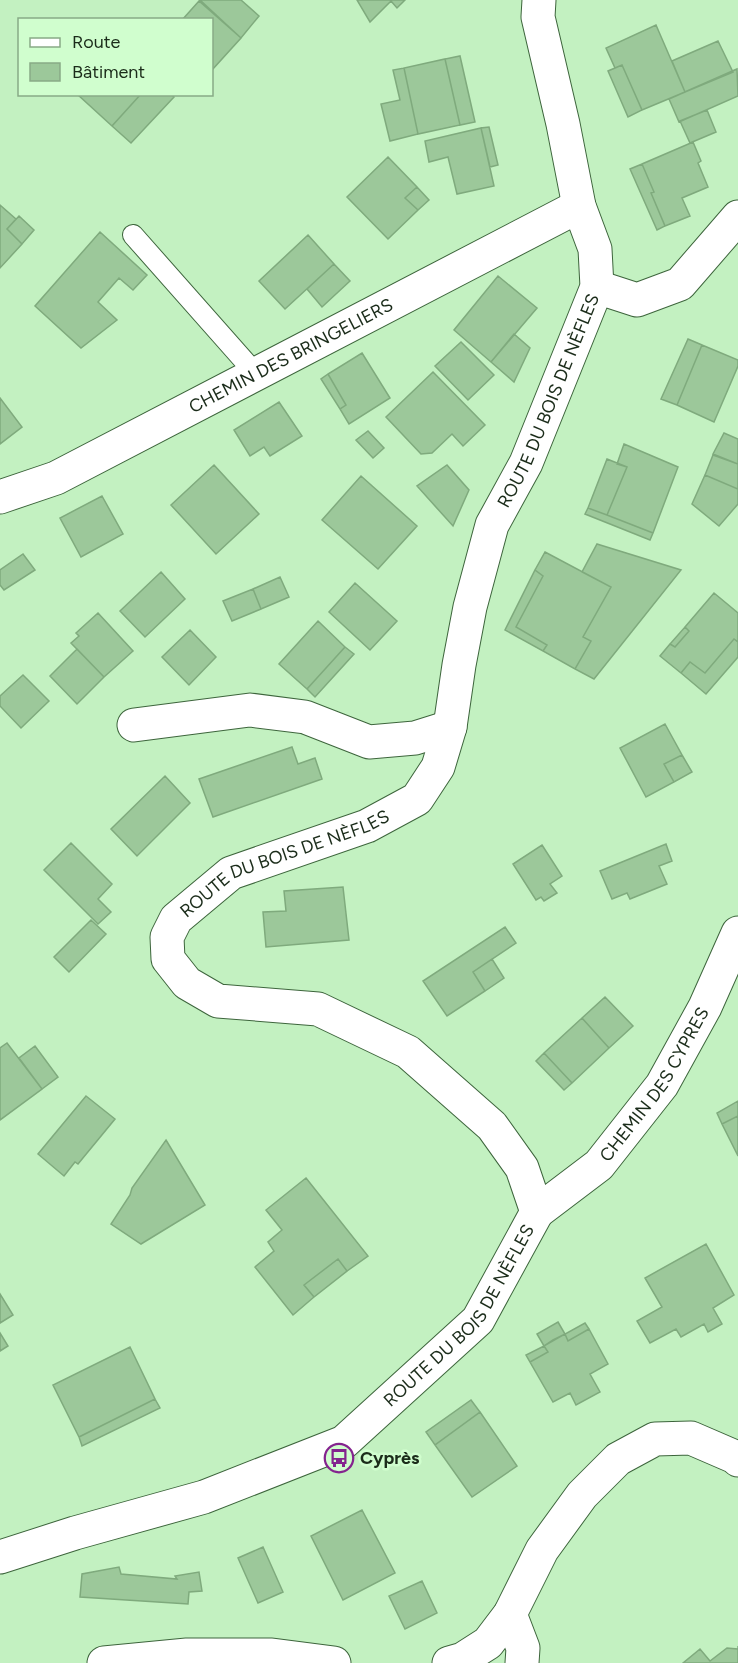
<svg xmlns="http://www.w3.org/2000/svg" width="738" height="1663" font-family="Figtree,sans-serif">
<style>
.building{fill:#9cc89a;stroke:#7faa7d;stroke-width:1.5}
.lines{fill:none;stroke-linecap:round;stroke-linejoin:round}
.lane-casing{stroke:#3d653c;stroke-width:22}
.street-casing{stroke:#3d653c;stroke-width:35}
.lane{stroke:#fff;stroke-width:20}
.street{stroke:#fff;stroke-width:33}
.labels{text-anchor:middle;stroke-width:5;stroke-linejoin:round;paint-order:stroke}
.street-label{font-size:18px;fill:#1b2c1a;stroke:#d0fece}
.poi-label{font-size:18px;font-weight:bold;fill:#1b2c1a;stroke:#d0fece;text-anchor:start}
</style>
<rect width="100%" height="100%" fill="#c3f1c1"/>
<!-- building -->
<path class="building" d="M200 0H241L259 16 241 38Z
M357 0H390L391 1 370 22Z
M392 0H405L397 8 391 1Z
M199 1 241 38 212 70V20H182Z
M656 25 685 92 642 110 622 65 615 68 606 48Z
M718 41 733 72 685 92 672 61Z
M460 56 475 122 460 125 445 59Z
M445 59 460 125 418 134 404 68Z
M622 65 642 110 628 117 608 71Z
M404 68 418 134 390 141 381 104 400 100 393 70Z
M737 69 738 96 679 122 669 99Z
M77 94H141L112 126Z
M141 94H171L174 97 131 143 112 126Z
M707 110 716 132 690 143 680 121Z
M489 127 498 165 490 167 481 128Z
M481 128 494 186 457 194 448 157 429 162 425 141Z
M693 142 701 161 698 163 708 187 682 198 690 216 665 226 651 193 654 192 642 164Z
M388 157 417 187 405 198 418 210 388 239 347 197Z
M642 164 654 192 651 193 665 226 657 230 630 169Z
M417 187 429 200 418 210 405 198Z
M0 205 16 219 7 229 22 244 0 268Z
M19 216 34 230 22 244 7 229Z
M100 232 147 275 133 290 119 278 98 302 117 320 81 348 35 306Z
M308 235 334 264 285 309 259 281Z
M334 264 350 281 322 307 307 289Z
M498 276 537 308 491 362 454 330Z
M514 334 530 348 514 382 491 362Z
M688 339 702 345 677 405 661 399Z
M461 342 494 375 468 400 435 366Z
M702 345 738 360V366L714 422 677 405Z
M362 353 390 398 349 424 340 409 346 405 328 374Z
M433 372 485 425 463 446 452 434 432 453 421 454 386 417Z
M328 374 346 405 340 409 321 379Z
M0 398 22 427 0 444Z
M279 402 302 436 270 456 264 447 250 456 234 430Z
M368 431 384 448 373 458 356 440Z
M724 433 738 439V464L713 454Z
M624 444 678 467 653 533 607 515 627 467 617 464Z
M713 455 738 464V489L705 475Z
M607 459 627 467 607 515 588 508Z
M214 465 259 514 216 554 171 505Z
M447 465 469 490 453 526 417 486Z
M705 475 738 489V504L719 526 692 504Z
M361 476 417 526 378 569 322 520Z
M102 496 123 534 81 557 60 518Z
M588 508 607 515 653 533 650 540 585 514Z
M597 544 681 570 594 679 575 669 591 641 583 637 611 587 582 572Z
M545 552 611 587 583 637 591 641 575 669 543 651 547 645 516 627 543 576 535 570Z
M23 554 35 570 4 590 0 585V570Z
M535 570 543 576 516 627 547 645 543 651 505 630Z
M161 572 185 599 145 637 120 611Z
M280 577 289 597 261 609 253 589Z
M355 583 397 621 370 650 329 612Z
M253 589 261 609 232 621 223 601Z
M714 593 738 613V642L734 639 705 673 690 662 681 673 660 656 670 644 675 647 689 631 685 627Z
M98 613 133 651 104 677 71 643 79 636 76 633Z
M318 621 345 647 307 689 279 664Z
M685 627 689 631 675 647 670 644Z
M190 630 216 657 189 685 162 657Z
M734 639 738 642V657L706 694 681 673 690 662 705 673Z
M345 647 354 654 315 697 307 689Z
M77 649 104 677 77 704 50 676Z
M23 675 49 701 21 728 0 706V696Z
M665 724 682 755 664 764 674 782 646 797 620 748Z
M292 747 298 764 315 758 322 779 213 817 199 779Z
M682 755 692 772 674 782 664 764Z
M165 776 190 803 137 856 111 829Z
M71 843 112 884 98 899 111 912 98 924 44 870Z
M666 844 672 861 659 866 667 884 630 899 627 893 612 899 600 871Z
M542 845 562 876 550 884 557 893 544 901 541 897 536 900 513 864Z
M343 887 349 940 266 947 263 912 286 911 284 891Z
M91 920 106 934 69 972 54 957Z
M505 927 516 943 473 972 485 991 447 1016 423 981Z
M492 959 504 978 485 991 473 972Z
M605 997 633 1026 609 1048 582 1018Z
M582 1018 609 1048 572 1083 544 1053Z
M7 1043 42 1089 0 1120V1048Z
M35 1046 58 1077 42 1089 19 1058Z
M544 1053 572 1083 564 1090 536 1061Z
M86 1096 115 1119 78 1164 75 1162 64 1176 38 1154Z
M738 1101V1116L722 1124 717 1113Z
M738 1116V1156L722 1124Z
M166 1140 205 1205 141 1244 111 1224 130 1195 132 1188Z
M306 1178 368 1256 347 1271 338 1259 304 1285 314 1297 293 1315 255 1267 274 1251 268 1242 282 1230 266 1210Z
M706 1244 734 1295 713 1308 722 1324 708 1332 704 1324 681 1337 676 1329 650 1343 637 1321 662 1307 645 1278Z
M338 1259 347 1271 314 1297 304 1285Z
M0 1294 13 1315 0 1323Z
M558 1322 565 1334 544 1346 537 1334Z
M585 1323 589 1329 568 1341 565 1334Z
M589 1329 608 1364 590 1374 600 1392 576 1405 570 1393 553 1402 530 1362 548 1352 544 1346 553 1340 565 1334 568 1341Z
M0 1333 8 1346 0 1351Z
M544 1346 548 1352 530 1362 526 1355Z
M130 1347 155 1399 79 1437 53 1385Z
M155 1399 160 1408 82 1446 79 1437Z
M471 1400 480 1412 435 1445 426 1432Z
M480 1412 517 1466 472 1497 435 1445Z
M362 1510 395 1573 343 1600 311 1536Z
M263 1547 283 1592 258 1603 238 1558Z
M119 1567 121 1574 177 1579 175 1576 199 1572 202 1591 189 1592 188 1604 80 1597 82 1574Z
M422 1581 437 1613 405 1629 389 1596Z
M738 1646V1663H683L700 1649 710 1661 727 1648 738 1649Z"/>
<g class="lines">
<!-- lane casing -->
<g class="lane-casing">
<path id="lane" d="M133 235 256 374"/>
</g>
<!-- street casing -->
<g class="street-casing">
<g id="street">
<path d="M597 287 637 300 680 284 738 217"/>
<path id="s1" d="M0 497 56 478 579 206"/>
<path d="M134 725 250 710 305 717 369 742 415 738 450 727"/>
<path id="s2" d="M537 1212 599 1165 662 1085 705 1007 738 933"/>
<path id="s3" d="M0 1557 75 1533 204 1497 344 1442 478 1320 537 1212 522 1168 492 1126 408 1052 318 1009 218 1001 187 983 168 959 167 937 176 919 231 873 367 826 417 799 438 767 450 727 459 665 470 607 492 525 526 463 597 287 595 249 579 206 563 124 538 17 539 0"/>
<path d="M510 1614 523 1648 522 1663"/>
<path d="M104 1663 187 1655H272L334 1663"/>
<path d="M449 1663 463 1659 488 1643 510 1614 542 1550 582 1495 618 1459 655 1439 691 1438 735 1457 738 1460"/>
</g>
</g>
<!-- lane -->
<use href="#lane" class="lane"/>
<!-- street -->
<use href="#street" class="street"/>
</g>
<!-- icons -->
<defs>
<g id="bus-ring" transform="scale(1.5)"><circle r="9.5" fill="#d0fece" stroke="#84248e" stroke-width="1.5"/><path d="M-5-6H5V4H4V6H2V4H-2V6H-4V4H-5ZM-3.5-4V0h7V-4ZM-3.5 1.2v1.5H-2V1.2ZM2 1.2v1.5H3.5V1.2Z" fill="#84248e"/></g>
</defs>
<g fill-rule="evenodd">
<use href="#bus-ring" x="339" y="1458"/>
</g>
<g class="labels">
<!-- street labels -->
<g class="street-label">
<text dy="6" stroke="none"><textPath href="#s1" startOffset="324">CHEMIN DES BRINGELIERS</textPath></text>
<text dy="6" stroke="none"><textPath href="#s3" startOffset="1882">ROUTE DU BOIS DE NÈFLES</textPath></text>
<text dy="6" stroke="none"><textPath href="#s3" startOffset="1310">ROUTE DU BOIS DE NÈFLES</textPath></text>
<text dy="6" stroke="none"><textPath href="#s2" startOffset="176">CHEMIN DES CYPRES</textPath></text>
<text dy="6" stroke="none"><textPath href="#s3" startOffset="536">ROUTE DU BOIS DE NÈFLES</textPath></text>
</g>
<!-- poi labels -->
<g class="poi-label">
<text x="360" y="1464">Cyprès</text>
</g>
</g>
<!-- legend -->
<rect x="18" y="18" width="195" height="78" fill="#d0fece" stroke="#88aa86" stroke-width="1.5"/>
<rect x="30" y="38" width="30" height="9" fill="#ffffff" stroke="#88aa86" stroke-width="1.5"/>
<text x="72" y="48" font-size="18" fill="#1b2c1a">Route</text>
<rect x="30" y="63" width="30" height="18" fill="#9cc89a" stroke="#88aa86" stroke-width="1.5"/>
<text x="72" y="78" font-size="18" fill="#1b2c1a">Bâtiment</text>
</svg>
